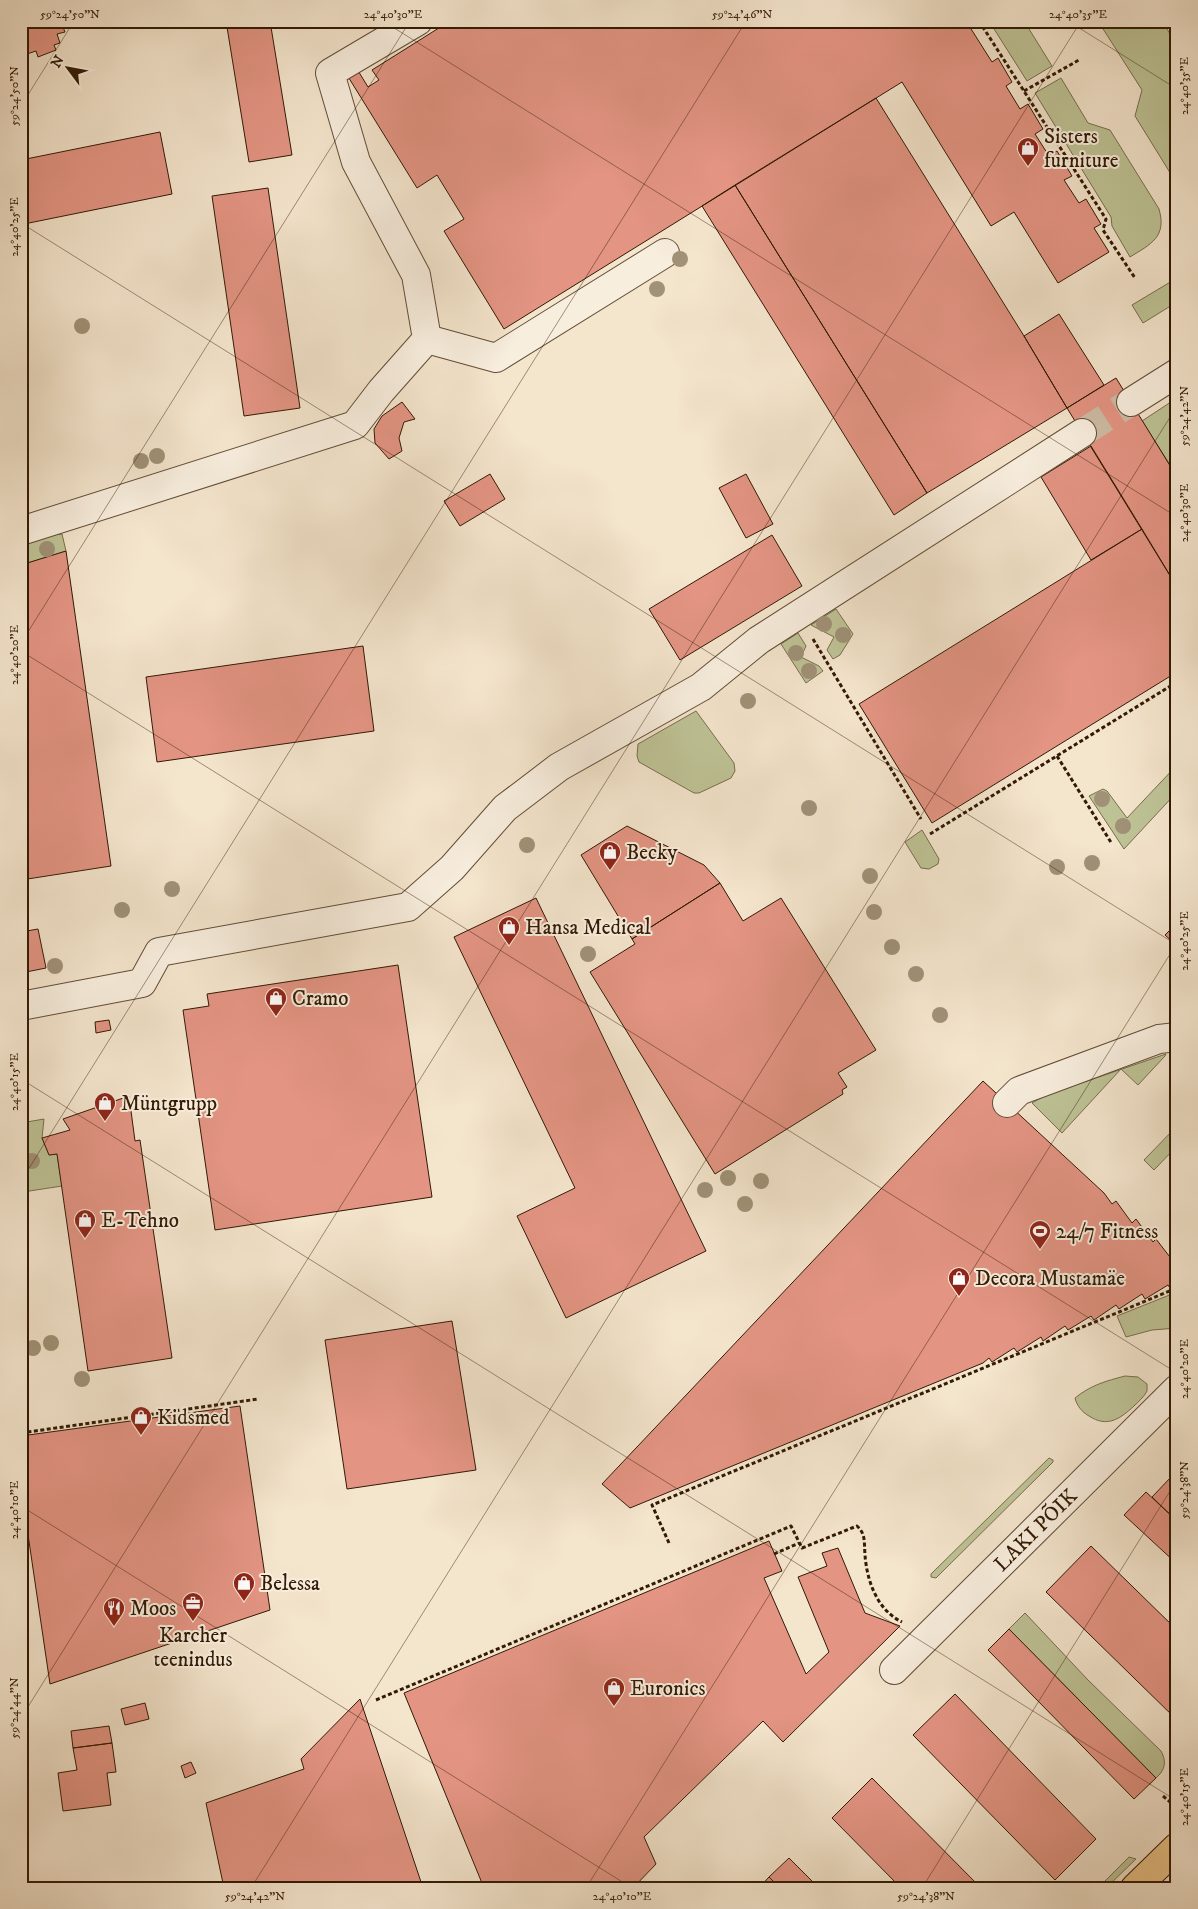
<svg xmlns="http://www.w3.org/2000/svg" width="1198" height="1909" font-family="'IM FELL DW Pica',serif">
<style>
.green{fill:#bec396;stroke:#786e4d}
.building{fill:#e39483;stroke:#321a04}
.lines{fill:none;stroke-linecap:round;stroke-linejoin:round}
.minor-tunnel{stroke:#cdbca5;stroke-width:28;stroke-dasharray:28 14;stroke-linecap:butt}
.minor-casing{stroke:#624d36;stroke-width:30}
.major-casing{stroke:#321a04;stroke-width:30}
.path{stroke:#321a04;stroke-width:3;stroke-dasharray:4 2.5;stroke-linecap:butt}
.minor{stroke:#f8eede;stroke-width:28}
.major{stroke:#eac286;stroke-width:28}
.tree{fill:#a09177}
.ticks{fill:none;stroke:#321a04;stroke-width:1;stroke-opacity:0.45}
.labels{text-anchor:middle;stroke-width:4;stroke-linejoin:round;paint-order:stroke}
.poi-label{font-size:21px;fill:#321a04;stroke:#f8eede;text-anchor:start}
.street-label{font-size:21px;fill:#321a04;stroke:#f8eede}
.neatline{fill:none;stroke:#321a04;stroke-width:2}
.ticks-label{font-size:12px;text-anchor:middle;fill:#321a04}
</style>
<rect width="100%" height="100%" fill="#f4e5cd"/>
<filter id="stains"><feTurbulence type="fractalNoise" baseFrequency=".004" numOctaves="4"/><feColorMatrix values="0 0 0 0 .2 0 0 0 0 .09 0 0 0 0 .02 0 0 0 .5 -.17"/></filter>
<radialGradient id="worn" r=".72"><stop offset=".6" stop-color="#630" stop-opacity="0"/><stop offset="1" stop-color="#630" stop-opacity=".3"/></radialGradient>
<!-- green -->
<path class="green" d="M989 21H1024L1052 66 1027 81Z
M1098 21H1162L1177 45V184L1135 116 1142 90Z
M1061 78 1088 123 1110 130 1159 209C1167 237 1151 244 1130 257L1112 226 1111 217 1035 93Z
M1177 278V302L1143 323 1132 305Z
M1177 398V470L1174 471 1142 421Z
M62 534 66 551 21 565V545L52 535Z
M836 609 853 634 840 655 833 659 827 650 834 637 811 625Z
M798 633 806 646 801 657 819 666 823 671 806 683 781 644Z
M696 711 734 763 735 771 731 778 699 793H694L639 762 637 756 638 744Z
M1177 765V792L1124 849 1089 796 1103 789 1107 791 1127 818Z
M922 830 939 859 938 864 929 869 921 868 905 842Z
M1166 1054 1165 1056 1138 1085 1121 1069 1062 1133 1032 1103 1046 1095Z
M44 1119 42 1138 49 1155 57 1154 62 1186 23 1192 24 1216 21 1217V1123Z
M1177 1126V1146L1154 1170 1144 1160Z
M1177 1292V1328L1152 1330 1126 1337 1117 1316Z
M1125 1376 1138 1377 1147 1384V1391C1144 1397 1139 1401 1134 1406 1120 1419 1107 1428 1089 1416 1082 1412 1077 1406 1075 1398 1091 1385 1106 1381 1125 1376Z
M1049 1458 1053 1460V1462L936 1578 931 1577V1574Z
M1025 1613 1088 1680 1161 1751C1167 1762 1165 1770 1156 1778L1009 1629Z
M1129 1857 1136 1859 1106 1888H1098Z"/>
<!-- building -->
<path class="building" d="M21 21H65L61 22 65 32 57 34 60 43 54 45 56 50 38 57 36 51 21 56Z
M226 21H270L292 155 249 162Z
M450 21H966L992 62 998 58 1012 82 1006 86 1020 109 1028 104 1043 129 1035 134 1049 156 1057 151 1072 176 1064 180 1079 203 1086 199 1101 224 1094 228 1109 252 1058 283 1014 212 991 226 902 82 504 329 444 231 464 219 437 175 417 188 347 75 357 69 368 87 379 80 372 70Z
M876 98 1024 336 1067 408 927 493 735 185Z
M160 132 172 194 24 224 21 209V160Z
M735 185 927 493 894 515 702 206Z
M268 188 300 408 244 416 212 196Z
M1059 314 1104 385 1067 408 1024 336Z
M1116 378 1177 477V587L1067 408Z
M402 402 415 419 404 422 399 438 402 451 389 459 375 443 374 429 382 416Z
M1091 446 1142 529 1091 560 1041 477Z
M490 474 505 499 460 526 444 501Z
M746 474 773 524 746 538 719 488Z
M1142 529 1177 587V672L932 823 859 704Z
M772 535 802 586 680 660 649 609Z
M66 551 111 866 21 880V565Z
M363 646 374 731 157 762 146 677Z
M627 826 704 865 720 883 632 939 581 855Z
M720 883 743 921 781 898 876 1050 838 1073 847 1087 842 1090 843 1094 715 1174 590 972 635 944 632 939Z
M536 898 706 1251 566 1318 517 1216 575 1188 454 937Z
M1177 923V946L1165 935Z
M38 929 46 968 21 973V932Z
M398 965 432 1197 215 1230 183 1010 209 1006 207 994Z
M109 1020 111 1030 96 1033 95 1022Z
M983 1081 1104 1193 1112 1204 1116 1201 1132 1223 1136 1219 1153 1242 1156 1239 1173 1261 1177 1259V1284L1170 1288 1168 1285 1145 1299 1142 1294 1119 1309 1116 1305 1094 1320 1091 1316 1068 1330 1065 1326 1043 1341 1041 1337 1017 1352 1014 1348 992 1362 989 1358 983 1363 630 1508 602 1484Z
M129 1096 135 1141 140 1140 172 1358 88 1371 57 1154 49 1155 42 1138 70 1130 63 1119Z
M452 1321 476 1470 347 1489 325 1340Z
M240 1406 270 1610 50 1684 21 1487V1436Z
M1172 1476 1177 1480V1521L1152 1497Z
M1146 1492 1177 1521V1564L1124 1515Z
M769 1541 782 1571 764 1578 806 1674 829 1652 798 1577 827 1566 822 1553 838 1548 865 1613 900 1626 783 1742 763 1721 644 1837 656 1864 633 1888H484L404 1693Z
M1091 1546 1177 1630V1720L1046 1592Z
M1009 1629 1156 1778 1134 1799 988 1650Z
M955 1694 1096 1839 1055 1880 913 1735Z
M360 1699 423 1888H224L206 1803 304 1769 301 1759Z
M145 1703 149 1719 125 1725 121 1709Z
M109 1726 112 1743 73 1748 71 1731Z
M112 1743 116 1772 107 1773 111 1805 63 1811 58 1773 77 1770 73 1748Z
M191 1762 196 1773 185 1778 181 1766Z
M872 1778 981 1888H901L832 1818Z
M789 1858 819 1888H780L769 1877Z
M769 1877 780 1888H759Z"/>
<g class="lines">
<!-- minor-tunnel -->
<path class="minor-tunnel" d="M1082 433 1131 402"/>
<!-- minor casing -->
<g class="minor-casing">
<g id="minor">
<path d="M427 339 496 358 665 253"/>
<path d="M1131 402 1177 373"/>
<path d="M21 531 355 425 381 391 427 339 416 275 356 162 330 73 418 21"/>
<path d="M21 1006 142 983 159 952 408 907 452 868 505 808 559 767 701 687 759 640 1082 433"/>
<path d="M1007 1103 1019 1091 1159 1039 1177 1037"/>
<path id="s1" d="M894 1670 1177 1389"/>
</g>
</g>
<!-- major casing -->
<g class="major-casing">
<path id="major" d="M1135 1888 1177 1847"/>
</g>
<!-- path -->
<path class="path" d="M979 21 1106 219 1103 230 1135 278
M1024 91 1079 60
M813 639 921 819
M1057 756 1112 844
M930 834 1177 682
M21 1433 258 1399
M669 1543 652 1505 1177 1288
M774 1554 799 1543
M376 1700 791 1526 802 1548 857 1526C866 1534 864 1543 865 1555 867 1581 877 1610 902 1622
M1163 1796 1177 1808"/>
<!-- minor -->
<use href="#minor" class="minor"/>
<!-- major -->
<use href="#major" class="major"/>
</g>
<!-- trees -->
<g class="tree">
<circle cx="680" cy="259" r="8"/>
<circle cx="657" cy="289" r="8"/>
<circle cx="82" cy="326" r="8"/>
<circle cx="157" cy="456" r="8"/>
<circle cx="141" cy="461" r="8"/>
<circle cx="47" cy="549" r="8"/>
<circle cx="824" cy="624" r="8"/>
<circle cx="843" cy="635" r="8"/>
<circle cx="796" cy="653" r="8"/>
<circle cx="809" cy="671" r="8"/>
<circle cx="748" cy="701" r="8"/>
<circle cx="1102" cy="799" r="8"/>
<circle cx="809" cy="808" r="8"/>
<circle cx="1123" cy="826" r="8"/>
<circle cx="527" cy="845" r="8"/>
<circle cx="1092" cy="863" r="8"/>
<circle cx="1057" cy="867" r="8"/>
<circle cx="870" cy="876" r="8"/>
<circle cx="172" cy="889" r="8"/>
<circle cx="122" cy="910" r="8"/>
<circle cx="874" cy="912" r="8"/>
<circle cx="892" cy="947" r="8"/>
<circle cx="588" cy="954" r="8"/>
<circle cx="55" cy="966" r="8"/>
<circle cx="916" cy="974" r="8"/>
<circle cx="940" cy="1015" r="8"/>
<circle cx="32" cy="1161" r="8"/>
<circle cx="728" cy="1178" r="8"/>
<circle cx="761" cy="1181" r="8"/>
<circle cx="705" cy="1190" r="8"/>
<circle cx="745" cy="1204" r="8"/>
<circle cx="51" cy="1343" r="8"/>
<circle cx="33" cy="1348" r="8"/>
<circle cx="82" cy="1379" r="8"/>
</g>
<!-- ticks -->
<path class="ticks" d="M383 21 1177 517M1068 21 1177 89M21 106 74 21M21 223 1177 945M21 643 410 21M21 651 1177 1373M21 1079 1177 1801M21 1181 746 21M21 1506 632 1888M21 1718 1081 21M251 1888 1177 406M586 1888 1177 943M922 1888 1177 1480"/>
<!-- icons -->
<defs>
<g id="shop-pin" transform="scale(1.125)"><path d="M0 17L-7.5 6A9.5 9.5 0 1 1 7.5 6Z" fill="#8f2418" stroke="#f8eede"/><path d="M-5-2.5h2.3a2.7 3.5 0 0 1 5.4 0H5L5.5 6h-11ZM-1.5-2.5h3a1.5 2.3 0 0 0-3 0Z" fill="#fff"/></g>
<g id="stadium-pin" transform="scale(1.125)"><path d="M0 17L-7.5 6A9.5 9.5 0 1 1 7.5 6Z" fill="#8f2418" stroke="#f8eede"/><path d="M0-5a6.5 5 0 1 0 0 10a6.5 5 0 1 0 0-10ZM-3.5-1.8h7v3.6h-7Z" fill="#fff"/></g>
<g id="office-pin" transform="scale(1.125)"><path d="M0 17L-7.5 6A9.5 9.5 0 1 1 7.5 6Z" fill="#8f2418" stroke="#f8eede"/><path d="M-6-3h4V-5.5h4V-3h4V5H-6ZM-1-4.5V-3h2v-1.5ZM-6 0V1H6V0Z" fill="#fff"/></g>
<g id="restaurant-pin" transform="scale(1.125)"><path d="M0 17L-7.5 6A9.5 9.5 0 1 1 7.5 6Z" fill="#8f2418" stroke="#f8eede"/><path d="M-5-6h1v4h1v-4h1v4h1v-4h1v5L-1.5 .5V6h-2V.5L-5-1ZM5-6V6H3V1.5H1.5Q1.5-4 5-6Z" fill="#fff"/></g>
</defs>
<g fill-rule="evenodd">
<use href="#shop-pin" x="1028" y="148"/>
<use href="#shop-pin" x="610" y="852"/>
<use href="#shop-pin" x="509" y="927"/>
<use href="#shop-pin" x="276" y="998"/>
<use href="#shop-pin" x="105" y="1103"/>
<use href="#shop-pin" x="85" y="1220"/>
<use href="#stadium-pin" x="1040" y="1231"/>
<use href="#shop-pin" x="959" y="1278"/>
<use href="#shop-pin" x="141" y="1417"/>
<use href="#shop-pin" x="244" y="1583"/>
<use href="#office-pin" x="193" y="1603"/>
<use href="#restaurant-pin" x="114" y="1608"/>
<use href="#shop-pin" x="614" y="1688"/>
</g>
<g class="labels">
<!-- poi labels -->
<g class="poi-label">
<text x="1044" y="143">Sisters<tspan x="1044" dy="24">furniture</tspan></text>
<text x="626" y="859">Becky</text>
<text x="525" y="934">Hansa Medical</text>
<text x="292" y="1005">Cramo</text>
<text x="121" y="1110">Müntgrupp</text>
<text x="101" y="1227">E-Tehno</text>
<text x="1056" y="1238">24/7 Fitness</text>
<text x="975" y="1285">Decora Mustamäe</text>
<text x="157" y="1424">Kidsmed</text>
<text x="260" y="1590">Belessa</text>
<text x="130" y="1615">Moos</text>
<text x="193" y="1642" text-anchor="middle">Karcher<tspan x="193" dy="24">teenindus</tspan></text>
<text x="630" y="1695">Euronics</text>
</g>
<!-- street labels -->
<g class="street-label">
<text dy="7" stroke="none"><textPath href="#s1" startOffset="199">LAKI PÕIK</textPath></text>
</g>
</g>
<!-- margin -->
<rect width="1198" height="1909" fill="none" stroke="#f4e5cd" stroke-width="55"/>
<!-- north arrow -->
<g transform="translate(68 68) rotate(302)" stroke="#f8eede" stroke-width="4" paint-order="stroke">
<path d="M0-4L9 19L0 12L-9 19Z" fill="#321a04"/>
<text y="-8" font-size="14" font-weight="bold" text-anchor="middle" fill="#321a04">N</text>
</g>
<rect x="28" y="28" width="1142" height="1854" class="neatline"/>
<g class="ticks-label">
<text x="70" y="18">59°24'50"N</text>
<text x="393" y="18">24°40'30"E</text>
<text x="742" y="18">59°24'46"N</text>
<text x="1078" y="18">24°40'35"E</text>
<text transform="translate(1184 86) rotate(-90)" y="4">24°40'35"E</text>
<text transform="translate(14 96) rotate(-90)" y="4">59°24'50"N</text>
<text transform="translate(14 227) rotate(-90)" y="4">24°40'25"E</text>
<text transform="translate(1184 416) rotate(-90)" y="4">59°24'42"N</text>
<text transform="translate(1184 513) rotate(-90)" y="4">24°40'30"E</text>
<text transform="translate(14 655) rotate(-90)" y="4">24°40'20"E</text>
<text transform="translate(1184 941) rotate(-90)" y="4">24°40'25"E</text>
<text transform="translate(14 1082) rotate(-90)" y="4">24°40'15"E</text>
<text transform="translate(1184 1369) rotate(-90)" y="4">24°40'20"E</text>
<text transform="translate(1184 1490) rotate(-90)" y="4">59°24'38"N</text>
<text transform="translate(14 1510) rotate(-90)" y="4">24°40'10"E</text>
<text transform="translate(14 1708) rotate(-90)" y="4">59°24'44"N</text>
<text transform="translate(1184 1797) rotate(-90)" y="4">24°40'15"E</text>
<text x="255" y="1900">59°24'42"N</text>
<text x="622" y="1900">24°40'10"E</text>
<text x="926" y="1900">59°24'38"N</text>
</g>
<rect width="100%" height="100%" filter="url(#stains)"/>
<rect width="100%" height="100%" fill="url(#worn)"/>
</svg>
